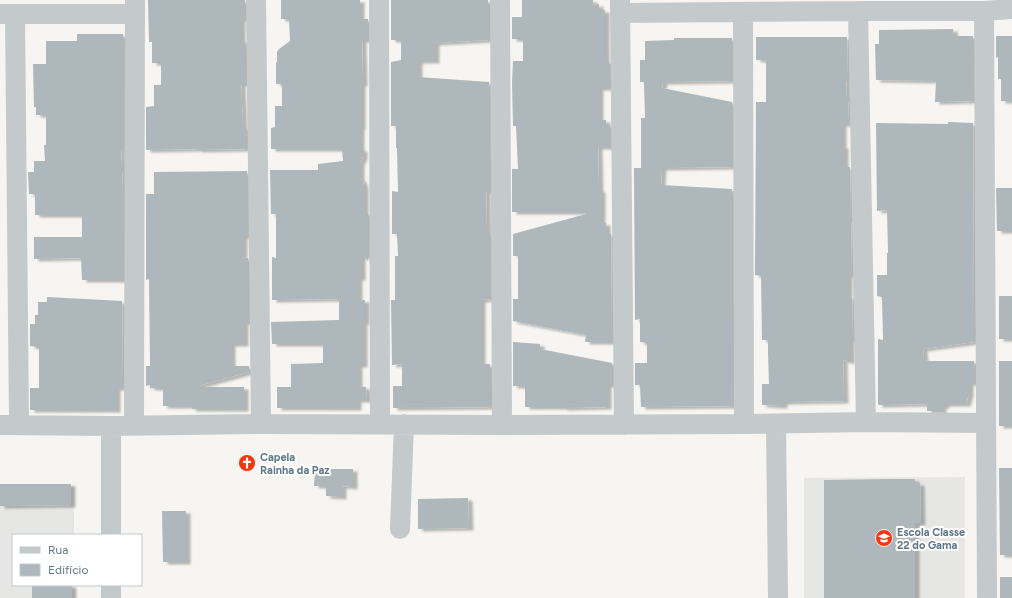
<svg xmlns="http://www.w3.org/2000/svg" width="1012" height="598" font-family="Figtree,sans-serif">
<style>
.built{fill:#e6e7e5}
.building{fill:#adb7bc;filter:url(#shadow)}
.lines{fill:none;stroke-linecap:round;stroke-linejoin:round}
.minor{stroke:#c4c9cc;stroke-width:20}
.labels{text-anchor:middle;stroke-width:4;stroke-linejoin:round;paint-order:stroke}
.poi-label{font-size:11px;font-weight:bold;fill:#617886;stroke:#fff;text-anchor:start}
</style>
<defs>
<filter id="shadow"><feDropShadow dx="4.5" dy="2.5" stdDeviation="1" flood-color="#0004"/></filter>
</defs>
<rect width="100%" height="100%" fill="#f6f5f1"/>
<!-- built -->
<path class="built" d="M965 477V598H804V478Z
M0 484 74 486V535H13V585H74L75 598H0Z"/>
<!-- building -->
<path class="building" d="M148 0H245V19H241V41H245V84H241L243 128H246V149L198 150V149L146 150V107L154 106V85H161V63H152V42H149Z
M281 0H360V19H368V40H362L363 84H361V127H360V149H363V157L360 163V178L363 182 364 187V213H368V261L364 255V257H361V278H358V300H365V322H363V365H358V386L366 387 367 400H357V408H277V387H291V364L323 363V344H272L271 322 339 320V299L272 300V257L276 258V214H271L270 170H318V164L343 161 342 149H271V128L275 127V106H282V84H276V62H277V52L279 49 290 41 289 19H281Z
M391 0H488V40L435 43V61H418V77L489 82V191H486L487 234H490V299L481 300V364H490V407L393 408V386H402V364L392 365 391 300H395V256H398L397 234H392V191L398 192 397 148H396V126H391V62L401 60V40H391Z
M522 0H593V5L599 4V10H605V61H609V88H599V120H606V125H610V147H598L599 190H601V223H606V234H611L612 342H585L586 335 513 321V299H518V256H513V234L586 214V212H512V169H518L516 126H513L512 82 513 61H523V39H512V17H522Z
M953 29 954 36H973V101L935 102 936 81 876 80 875 44H879V30Z
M77 34H123V150H121L123 193V280H82L81 258 34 259V237H82V215H35V194H29L28 172H34V161H45L44 145H46V115H36V107H34L33 64H46V41H77Z
M996 36H1012V101H1001V79H998V57L996 58Z
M756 37H847L848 80H846L847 102H848L849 124H842V146H844V167H850L852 275H848V297H852L853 340H850V362L843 360 844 401 783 402V406L762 405V384H769L768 353V340H762L761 276 755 275 756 102H766V60H756Z
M674 38H732V81L663 82 662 88 732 102V167L662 168 661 185 732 189V406L641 407 640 385H635V363H647V343L640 342V319L635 320 634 168H641V118H645L644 82H640V60H645V41L674 40Z
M948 122 973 123 974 342 923 349 924 361H974V383H969V394L966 404H945V406H942V411H927V404L878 405V339L883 340 882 297 877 296V275H887V253H888L887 210 877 211 876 123 948 124Z
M247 171V236H243V257L248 258V322H244V344H231V366H249V372L198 386V387H244V409H192L191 406H163V388H150V385L146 386V366H150L149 279 146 280V194H154V172Z
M996 188H1012V231H997Z
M999 296H1012V339H999Z
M47 297 122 301 123 388H116V410H30V388H39V347L30 346V324H35V315H38V302H47Z
M513 342 540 344V349L612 363V385H607V407L563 408V407H525V386H513Z
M999 361H1012V426H999Z
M999 468H1012V555H1000Z
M315 469H353V487L342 486V497L326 496V486H314Z
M892 479H915V483H920L921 523H915V598H824V480Z
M0 484H71V505L0 506Z
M468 498 469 528 418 529V499Z
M162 511H186V562H163Z
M1000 577H1012V598H1000Z
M32 585H72V598H32Z"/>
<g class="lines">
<!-- minor -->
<path class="minor" d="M256 0 261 424
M379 0 380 424
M500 0 502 425
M620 0 624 425
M858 11 866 422
M984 11 987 598
M743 12 744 424
M620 13 858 11H984L1012 9
M0 14H135
M15 14 19 424
M776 424 778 598
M0 425 111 426 261 424 502 425 744 424 866 422 986 423
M134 425 135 0
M111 426V535
M400 529 404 424
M111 585V598"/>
</g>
<!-- icons -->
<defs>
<g id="church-disc" transform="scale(0.9)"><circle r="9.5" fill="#f53712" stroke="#fff"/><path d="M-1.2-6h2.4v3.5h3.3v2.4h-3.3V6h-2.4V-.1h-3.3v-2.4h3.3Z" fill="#fff"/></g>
<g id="school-disc" transform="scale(0.9)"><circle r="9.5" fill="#f53712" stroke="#fff"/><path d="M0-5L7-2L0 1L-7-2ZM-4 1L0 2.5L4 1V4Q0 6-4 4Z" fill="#fff"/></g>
</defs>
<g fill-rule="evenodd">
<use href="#church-disc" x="247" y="463"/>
<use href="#school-disc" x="884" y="538"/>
</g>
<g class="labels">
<!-- poi labels -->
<g class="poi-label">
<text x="260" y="461">Capela<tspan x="260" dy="13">Rainha da Paz</tspan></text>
<text x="897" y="536">Escola Classe<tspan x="897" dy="13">22 do Gama</tspan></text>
</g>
</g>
<!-- legend -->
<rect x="12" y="534" width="130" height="52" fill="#ffffff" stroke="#c0c9cf"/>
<rect x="20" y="547" width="20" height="6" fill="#c4c9cc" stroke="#c0c9cf"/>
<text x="48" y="554" font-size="12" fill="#617886">Rua</text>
<rect x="20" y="564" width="20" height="12" fill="#adb7bc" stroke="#c0c9cf"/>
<text x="48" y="574" font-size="12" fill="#617886">Edifício</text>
</svg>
